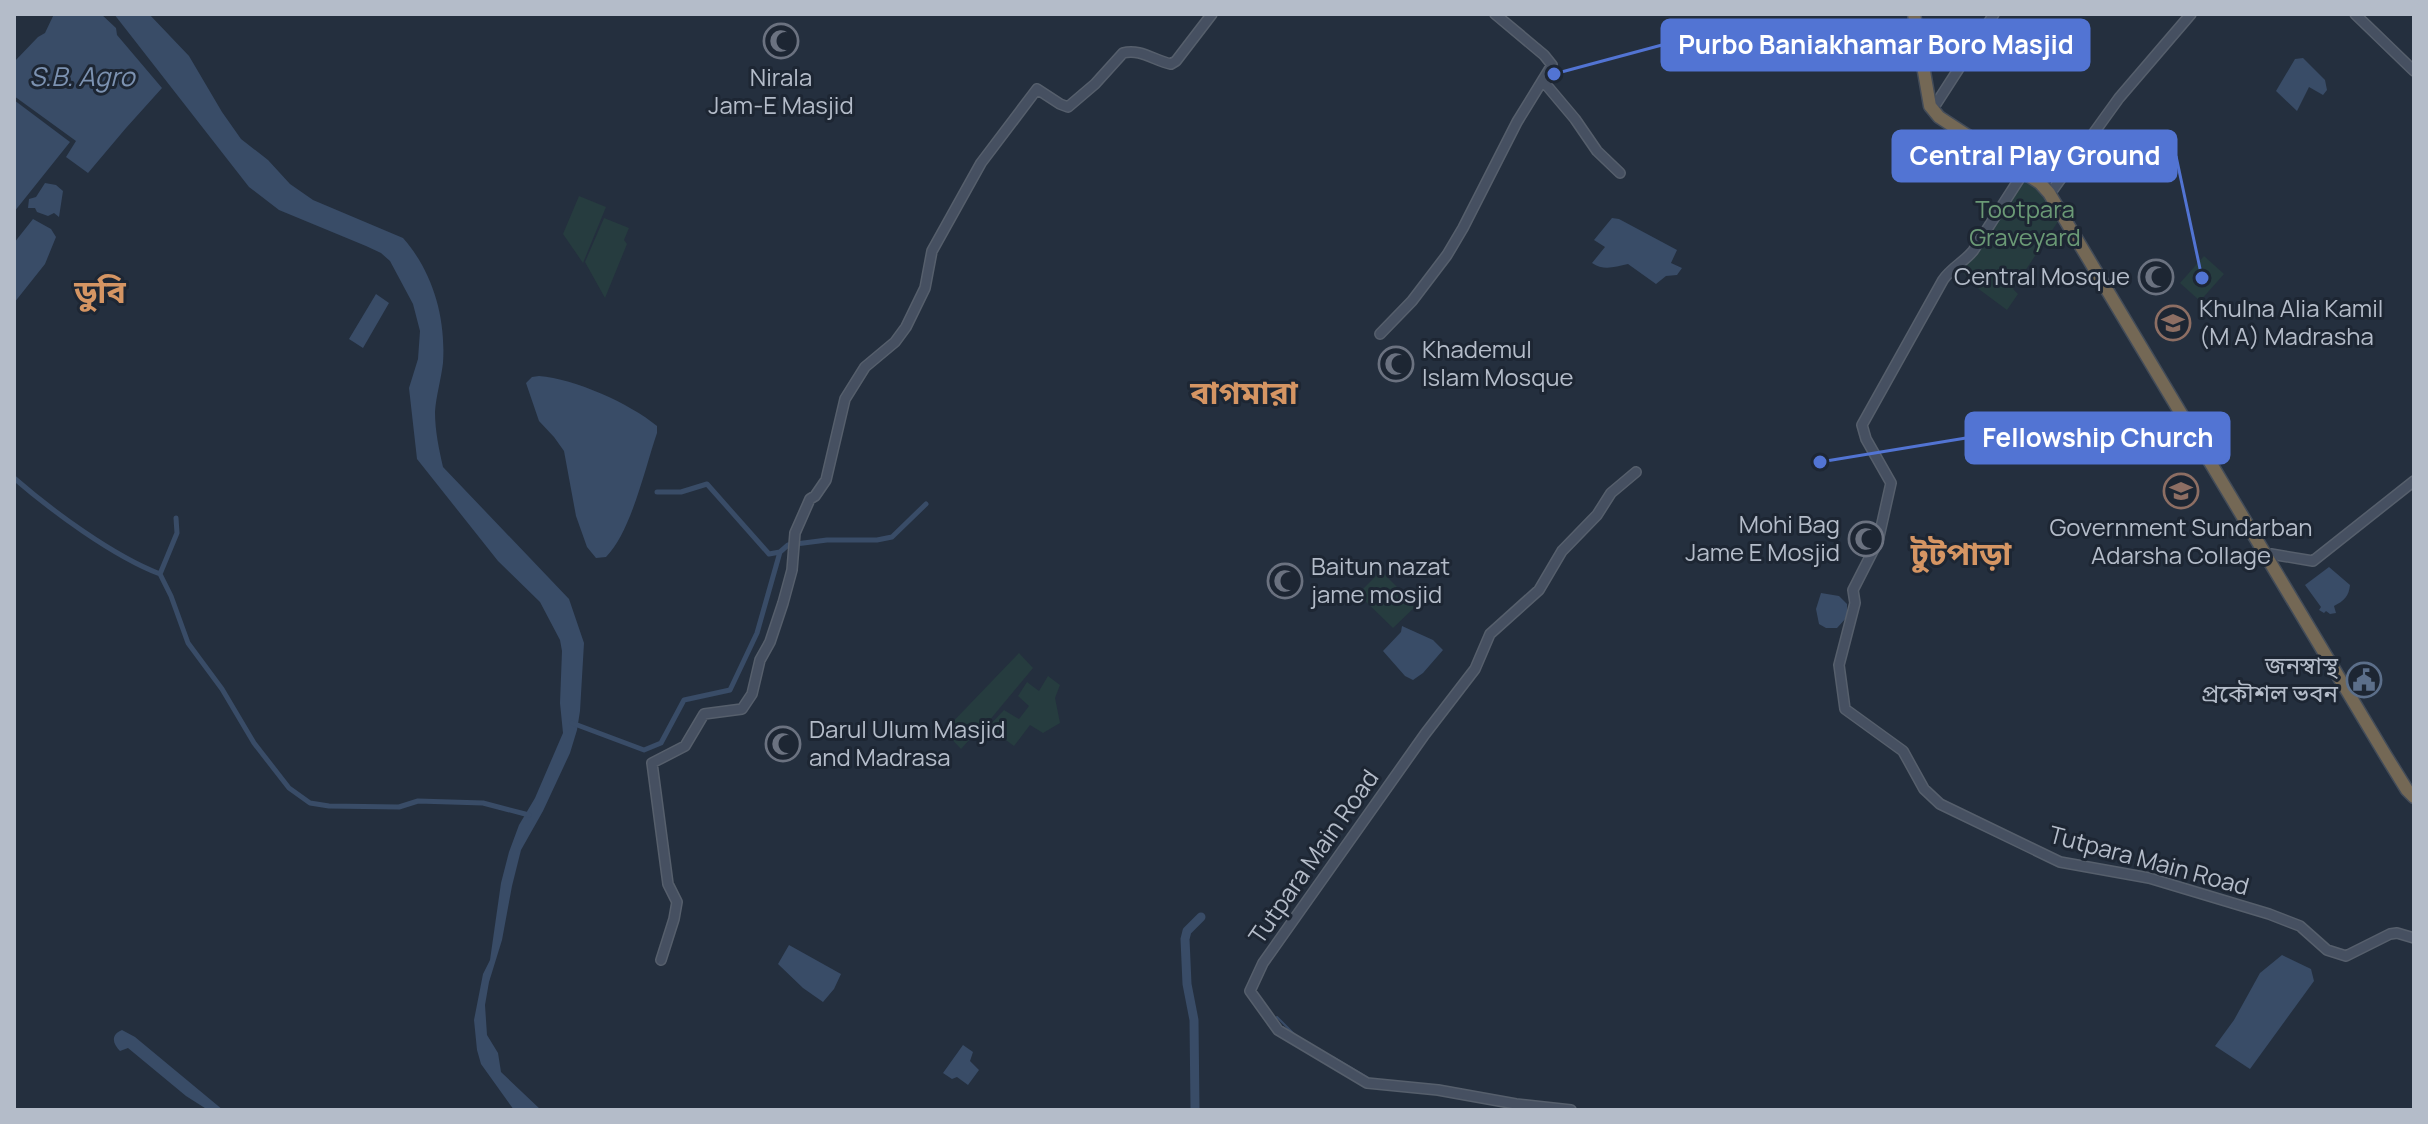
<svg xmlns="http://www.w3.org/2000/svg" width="2428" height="1124" font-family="Manrope,'Noto Sans Bengali',sans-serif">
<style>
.green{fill:#263c3f}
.water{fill:#394c67}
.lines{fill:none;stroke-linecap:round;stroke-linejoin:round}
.stream{stroke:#394c67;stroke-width:2}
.canal{stroke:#394c67;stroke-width:5}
.river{stroke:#394c67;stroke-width:9}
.secondary-casing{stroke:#565f6c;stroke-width:12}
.highway-casing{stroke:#434c59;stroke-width:15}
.secondary{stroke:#465061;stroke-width:9}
.highway{stroke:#746855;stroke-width:12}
.labels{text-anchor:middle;stroke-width:6;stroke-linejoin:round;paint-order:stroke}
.poi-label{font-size:24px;fill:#b4bcc9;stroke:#1d2633;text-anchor:start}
.park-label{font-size:24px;fill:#6b9a76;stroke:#1d2633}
.street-label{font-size:24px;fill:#b4bcc9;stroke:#1d2633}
.water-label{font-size:26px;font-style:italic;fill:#7c92b1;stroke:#1d2633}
.district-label{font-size:32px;font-weight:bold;fill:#d59563;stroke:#1d2633}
.leader{fill:none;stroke:#5274d3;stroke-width:3}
.callout-dot{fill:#5274d3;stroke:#1d2633;stroke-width:3}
.callout{fill:#5274d3;stroke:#5274d3;stroke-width:3}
.callout-label{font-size:26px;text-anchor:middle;font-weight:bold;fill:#fff}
</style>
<rect width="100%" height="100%" fill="#242f3e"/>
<!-- green -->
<path class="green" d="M2027 175 2063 214 2013 289 2018 294 2007 310 1980 290 1958 268 1971 260Z
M579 196 606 207 583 263 563 234Z
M604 218 629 228 624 240 627 244 605 298 585 262Z
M2204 256 2224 274 2200 301 2180 283Z
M1381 571 1416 606 1393 628 1358 594Z
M1019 653 1033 668 979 733 968 724 963 732 970 739 961 749 944 731Z
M1048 676 1060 685 1055 698 1060 723 1043 733 1030 725 1014 746 988 727 1004 710 1019 719 1029 706 1018 696 1027 682 1039 691Z"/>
<!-- water -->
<path class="water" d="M54 14H101L116 28 117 35 162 88 126 128 88 173 66 157 76 141 14 96V62L38 37 45 33Z
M114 14H149L189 56 222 112 241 139 268 160 290 184 313 200 403 238C433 272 446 318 443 363 441 380 436 396 435 412 435 431 439 449 443 467L569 599 584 643 580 711 577 730 570 753 543 811 521 850 512 886 502 940 489 982 485 1005 487 1035 498 1053 501 1072 541 1110H514L481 1064 477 1050 474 1020 483 974 490 960 501 883 509 852 519 825 535 798 563 733 560 703 562 651 560 640 540 602 498 561 417 459 409 388 418 359 420 331 413 304 390 261 381 253 366 246 279 210 249 187Z
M2303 58 2325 80 2327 90 2323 95 2309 87 2297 111 2276 91 2295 59Z
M14 100 70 142 14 212Z
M45 183 56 185 63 191 59 217 54 213 48 216 37 212 35 208H28L29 199 36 197Z
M1612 218 1619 219 1677 250 1671 263 1682 268 1677 275 1666 276 1656 284 1628 264C1614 267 1604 271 1592 263L1605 247 1594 240Z
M33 219 51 229 56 237 45 264 14 303V243Z
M376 294 389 303 363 348 349 339Z
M539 376C575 379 629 403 657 426V433C645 468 631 532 606 557L596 558 587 547 576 516 564 451 554 437 539 421 526 383 532 377Z
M2329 567 2350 585C2349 596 2344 601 2334 606L2336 613 2330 614 2326 611 2324 613 2319 610 2321 607 2305 585Z
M1821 593 1839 596 1847 604V617L1837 628H1826L1819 624 1816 609Z
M1402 626 1433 640 1443 650 1423 673 1413 680 1405 676 1383 651 1401 632Z
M789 945 841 974 834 989 823 1002 803 988 778 964Z
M2282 955 2311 969 2314 981 2250 1069 2215 1046 2234 1020 2260 973Z
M122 1030 135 1037 223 1110H208L186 1096 128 1048 120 1051C113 1044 110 1035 122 1030Z
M963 1045 973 1052 970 1061 979 1070 968 1085 957 1077 952 1079 943 1073Z"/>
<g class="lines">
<!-- stream -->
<path class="stream" d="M1277 1017 1296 1036
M1333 1057 1372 1080
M1423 1084 1440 1086"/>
<!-- canal -->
<path class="canal" d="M14 478C52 511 113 556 160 574L171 596 188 643 222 689 254 743 289 788 310 803 329 806 399 807 418 801 483 803 529 815
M657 492H681L707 484 769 554 780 552 788 545 827 540H877L892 537 926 504
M160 574 177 533 176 518
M572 723 644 750 661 743 684 700 730 690 757 633 780 552"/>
<!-- river -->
<path class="river" d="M1195 1110 1194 1020 1187 984 1185 939 1187 931 1201 917"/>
<!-- secondary casing -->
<g class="secondary-casing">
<path id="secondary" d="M2355 14 2414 71
M1543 81 1575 119 1597 151 1620 173
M1936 104 1994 14
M2025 170 1973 251C1964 262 1951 268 1943 280L1862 425 1866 439 1891 483 1878 541 1853 590 1855 603 1839 665 1845 709 1903 751 1924 789 1940 804 2060 862 2149 878 2269 914 2300 926 2327 950 2346 956 2390 934 2397 933 2414 938
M2052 191 2119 98 2191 14
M1380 334 1412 301 1447 255 1463 228 1517 122 1552 65 1544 55 1495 14
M2271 554 2313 561 2414 481
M661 960 674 919 677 902 668 884 652 763 685 746 704 714 742 709 752 694 760 660 770 642 783 603 792 570 795 533 810 499 815 496 826 480 845 399 865 367 895 342 906 327 925 288 932 251 981 163 1037 89 1060 104 1068 107 1095 84 1123 53C1140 48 1155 61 1171 64L1176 61 1212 14
M1571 1110 1516 1104 1438 1090 1367 1083 1278 1030 1250 991 1263 963 1425 734 1475 669 1490 634 1539 590 1562 551 1597 515 1611 493 1636 472"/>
</g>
<!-- highway casing -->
<g class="highway-casing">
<path id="highway" d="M1914 14 1930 106 1939 117 2040 183 2049 193 2386 756 2407 790 2414 797"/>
</g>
<!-- secondary -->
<use href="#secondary" class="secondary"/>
<!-- highway -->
<use href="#highway" class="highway"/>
</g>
<!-- icons -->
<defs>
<g id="mosque-ring" transform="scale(1.8)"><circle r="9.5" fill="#1d2633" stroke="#6b7280" stroke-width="1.5"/><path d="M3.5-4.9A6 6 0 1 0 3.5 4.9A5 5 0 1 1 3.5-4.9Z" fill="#6b7280"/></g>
<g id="university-ring" transform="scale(1.8)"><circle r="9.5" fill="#1d2633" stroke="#8d6e63" stroke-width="1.5"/><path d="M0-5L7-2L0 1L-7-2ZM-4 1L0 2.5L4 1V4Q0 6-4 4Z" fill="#8d6e63"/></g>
<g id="civic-ring" transform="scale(1.8)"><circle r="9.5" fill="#1d2633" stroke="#5c6f8a" stroke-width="1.5"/><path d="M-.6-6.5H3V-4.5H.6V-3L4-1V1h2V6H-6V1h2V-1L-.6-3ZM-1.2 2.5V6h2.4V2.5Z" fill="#5c6f8a"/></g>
</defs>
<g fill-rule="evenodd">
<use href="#mosque-ring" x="781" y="41"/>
<use href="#mosque-ring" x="2156" y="277"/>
<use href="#university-ring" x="2173" y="323"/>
<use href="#mosque-ring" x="1396" y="364"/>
<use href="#university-ring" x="2181" y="491"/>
<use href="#mosque-ring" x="1866" y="539"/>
<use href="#mosque-ring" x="1285" y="581"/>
<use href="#civic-ring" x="2364" y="680"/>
<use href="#mosque-ring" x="783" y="744"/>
</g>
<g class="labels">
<!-- poi labels -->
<g class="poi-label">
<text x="781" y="86" text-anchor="middle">Nirala<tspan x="781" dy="28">Jam-E Masjid</tspan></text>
<text x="2130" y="285" text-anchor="end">Central Mosque</text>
<text x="2199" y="317">Khulna Alia Kamil<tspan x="2199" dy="28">(M A) Madrasha</tspan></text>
<text x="1422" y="358">Khademul<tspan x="1422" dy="28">Islam Mosque</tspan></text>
<text x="1840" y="533" text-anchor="end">Mohi Bag<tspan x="1840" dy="28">Jame E Mosjid</tspan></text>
<text x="2181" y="536" text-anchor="middle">Government Sundarban<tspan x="2181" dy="28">Adarsha Collage</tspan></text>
<text x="1311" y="575">Baitun nazat<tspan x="1311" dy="28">jame mosjid</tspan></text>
<text x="2338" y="674" text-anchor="end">জনস্বাস্থ<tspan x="2338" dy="28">প্রকৌশল ভবন</tspan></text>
<text x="809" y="738">Darul Ulum Masjid<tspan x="809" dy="28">and Madrasa</tspan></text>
</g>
<!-- park labels -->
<g class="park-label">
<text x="2025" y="218">Tootpara<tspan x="2025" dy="28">Graveyard</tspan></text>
</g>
<!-- street labels -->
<g class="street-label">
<text transform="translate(1314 857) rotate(-55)" y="8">Tutpara Main Road</text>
<text transform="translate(2149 861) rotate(15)" y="8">Tutpara Main Road</text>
</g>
<!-- water labels -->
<g class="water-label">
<text x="82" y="86">S.B. Agro</text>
</g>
<!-- district labels -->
<g class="district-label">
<text x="100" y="303">ডুবি</text>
<text x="1244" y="404">বাগমারা</text>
<text x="1961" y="565">টুটপাড়া</text>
</g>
</g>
<!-- callouts -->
<path class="leader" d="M1554 74L1662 45M2202 278L2176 156M1820 462L1966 438"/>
<g class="callout-dot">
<circle cx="1554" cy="74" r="8"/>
<circle cx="2202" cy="278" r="8"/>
<circle cx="1820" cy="462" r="8"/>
</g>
<g class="callout">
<rect x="1662" y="20" width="427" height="50" rx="8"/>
<rect x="1893" y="131" width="283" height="50" rx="8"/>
<rect x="1966" y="413" width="263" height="50" rx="8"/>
</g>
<g class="callout-label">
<text x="1876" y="54">Purbo Baniakhamar Boro Masjid</text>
<text x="2035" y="165">Central Play Ground</text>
<text x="2098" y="447">Fellowship Church</text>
</g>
<!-- border -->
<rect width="2428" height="1124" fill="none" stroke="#b4bcc9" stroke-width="32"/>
</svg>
